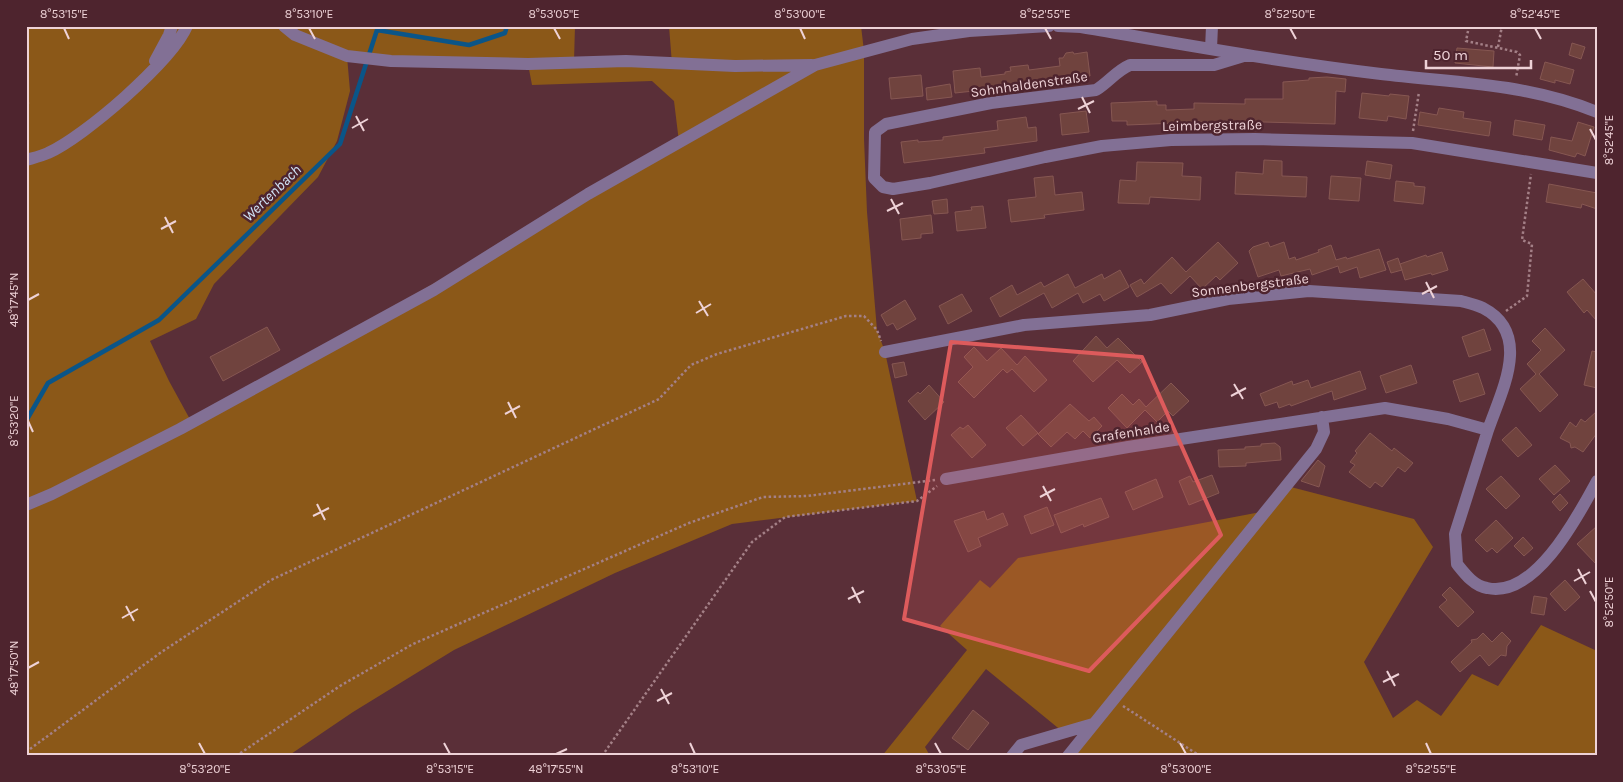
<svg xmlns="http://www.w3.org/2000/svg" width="1623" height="782" font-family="Karla,sans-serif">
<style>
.green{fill:#8b5818;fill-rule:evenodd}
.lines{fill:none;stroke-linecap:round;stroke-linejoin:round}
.stream{stroke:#0a5588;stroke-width:4.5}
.building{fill:#70433e;stroke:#865752}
.path{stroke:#a48087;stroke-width:2.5;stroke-dasharray:2.5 2.5;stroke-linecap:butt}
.minor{stroke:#827095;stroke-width:12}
.marked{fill:#dd5b5c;fill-opacity:0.2;stroke:#dd5b5c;stroke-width:4;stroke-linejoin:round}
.ticks{fill:none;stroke:#eed2d7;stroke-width:2}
.labels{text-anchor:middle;stroke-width:5;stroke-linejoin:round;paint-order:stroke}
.street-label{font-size:14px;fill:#eed2d7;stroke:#4e242e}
.water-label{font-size:15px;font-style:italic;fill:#d1e4f7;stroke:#4e242e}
.neatline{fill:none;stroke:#eed2d7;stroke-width:2}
.ticks-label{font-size:12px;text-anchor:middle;fill:#eed2d7}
</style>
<rect width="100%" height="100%" fill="#5a2f38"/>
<!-- green -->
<path class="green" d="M26 26H284L295 35 299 26H575L574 61 672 64 669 26H861L864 51V139L867 212 877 330 885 352 917 501 732 524 615 573 454 650 353 712 288 756H26ZM347 56 528 64 532 85 652 81 674 101 679 142 192 423 169 381 150 341 196 319 214 284 318 177 337 141 350 91Z
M1287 486 1414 519 1433 547 1364 662 1393 718 1417 700 1441 716 1472 674 1498 686 1541 625 1597 651V756H1068L1093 725 1063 732 986 669 925 747 930 756H882L967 650 940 626 980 580 990 588 1018 558 1266 511Z"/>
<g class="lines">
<!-- stream -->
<path class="stream" d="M26 421 48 383 159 320 340 144 377 30 469 45 505 33 507 26"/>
</g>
<!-- building -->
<path class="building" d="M1572 43 1585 47 1581 59 1569 55Z
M1457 48 1494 51 1493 67 1455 63Z
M1073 52 1074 54 1087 52 1090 76 1030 83V85L955 93 953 71 980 68 981 77 1005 74V72L1011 71 1010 67 1028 65 1029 70 1060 66 1059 58H1063L1066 53Z
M1545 62 1574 70 1570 84 1555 80V83L1540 79Z
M921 75 923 96 891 99 889 78Z
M1327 77 1346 79 1345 92 1336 91 1335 124 1227 121 1127 125V121H1112L1111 103 1157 101V105H1166V110L1194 109V103L1245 104V99H1283V82L1309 80V78Z
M950 84 952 97 927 100 926 88Z
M1362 93 1389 96 1390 94 1409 96 1406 119 1388 116 1387 121 1359 118Z
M1439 108 1464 112 1463 118 1491 122 1489 136 1418 125 1420 112 1437 115Z
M1086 111 1089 132 1062 135 1060 114Z
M1026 117 1028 128 1036 127 1037 141 984 148 985 153 904 163 901 142 918 140V142L943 140V137L998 130 997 121Z
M1515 120 1545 125 1542 140 1513 135Z
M1578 122 1594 127 1585 156 1577 153 1575 157 1549 150 1551 137 1572 141Z
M1264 160 1282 161V176L1307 177 1306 197 1235 194 1236 172 1263 174Z
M1367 161 1392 165 1390 179 1365 175Z
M1137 162 1183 163 1182 176 1201 177 1200 200 1150 197 1149 204 1118 203 1120 180 1136 181Z
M1053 176 1055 195 1082 192 1084 210 1044 215 1045 218 1011 222 1008 200 1036 197 1034 178Z
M1331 176 1361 178 1359 201 1329 199Z
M1396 181 1414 183V186L1425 187 1423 204 1394 201Z
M1549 184 1597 193V209L1582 204 1581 208 1546 202Z
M947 199 948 213 934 214 932 201Z
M983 206 986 228 957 231 955 212 972 210 971 207Z
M931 215 933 233 921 234V238L902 240 900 219Z
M1218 242 1238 263 1220 280 1216 276 1202 289 1190 276 1171 294 1161 283 1137 297 1135 294 1130 285 1141 279 1144 284 1172 257 1186 272Z
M1268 242 1270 247 1284 242 1289 259 1295 257 1296 260 1319 252 1318 250 1331 245 1336 260 1346 257 1347 259 1379 249 1386 270 1360 278 1357 267 1340 273 1338 266 1312 275 1310 269 1281 276 1279 270 1258 277 1249 251 1253 247Z
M1442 252 1448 270 1432 275 1431 273 1405 280 1400 264 1426 255 1427 257Z
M1398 258 1402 270 1391 273 1387 262Z
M1120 270 1129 287 1104 301 1100 294 1083 303 1078 293 1052 308 1044 293 1000 317 990 298 1012 285 1017 295 1041 282 1044 287 1068 274 1075 288 1102 274 1104 279Z
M1583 279 1597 295V321L1587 310 1584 313 1567 292Z
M962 294 972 311 948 324 939 306Z
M905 300 916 319 897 330 893 323 887 326 881 315Z
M267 327 280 350 223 381 210 357Z
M1545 328 1565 350 1539 374 1558 395 1540 412 1520 389 1536 374 1527 364 1541 350 1532 341Z
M1484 329 1491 350 1469 357 1462 337Z
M1096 336 1107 348 1118 338 1142 362 1130 373 1117 360 1093 382 1073 361Z
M974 347 987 361 1001 348 1017 365 1025 356 1047 380 1034 392 1012 369 1007 373 1003 369 974 398 958 382 973 367 964 357Z
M1592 351 1597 352V388L1584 385Z
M904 362 907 375 895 378 892 364Z
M1411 365 1417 383 1386 393 1380 376Z
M1360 371 1366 389 1334 400 1332 391 1291 406 1290 404 1279 408 1277 402 1265 406 1260 394 1292 381 1293 385 1308 380 1311 388Z
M1478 373 1485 394 1460 402 1453 381Z
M1171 383 1189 401 1173 416 1168 411 1157 422 1145 410 1127 428 1108 408 1122 394 1133 405 1139 399 1146 407Z
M929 385 944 402 925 420 908 401 918 392 920 394Z
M1070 404 1089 421 1094 417 1102 426 1090 438 1083 431 1075 439 1067 432 1051 447 1038 434Z
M1597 411V433L1583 452 1575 447 1571 448 1570 443 1560 438 1570 422 1576 427 1581 419 1585 422Z
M1021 415 1038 433 1023 446 1006 428Z
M968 425 986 445 972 458 951 435 960 427 963 429Z
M1516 427 1532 445 1518 457 1502 440Z
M1370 433 1392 451 1394 448 1413 463 1405 472 1398 467 1382 487 1375 482 1370 488 1349 472 1355 465 1350 462 1357 453 1355 451Z
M1275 443 1280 447 1281 460 1246 463V466L1219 467 1218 450 1245 449V447L1261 446V444Z
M1318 460 1325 466 1319 487 1301 481Z
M1555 465 1570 481 1554 495 1539 479Z
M1212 475 1219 493 1189 505 1179 481 1190 476 1193 482Z
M1501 476 1520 496 1506 509 1486 489Z
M1156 479 1163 497 1133 510 1125 492Z
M1560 494 1568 503 1560 511 1552 502Z
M1101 498 1109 517 1084 527 1083 524 1061 533 1054 515Z
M1047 507 1054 525 1031 534 1024 516Z
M984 511 987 520 1003 513 1008 525 978 538 981 546 968 552 954 521Z
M1496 520 1513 538 1497 553 1492 548 1487 552 1475 540Z
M1597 526V565L1577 544Z
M1523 537 1533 548 1524 556 1514 546Z
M1565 580 1580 597 1565 611 1550 594Z
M1450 587 1474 612 1458 627 1439 607 1447 600 1442 595Z
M1534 596 1547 598 1544 615 1531 613Z
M1502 632 1511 641 1507 646 1506 656 1501 655 1489 666 1480 655 1460 672 1451 662 1472 642 1471 640 1477 639 1483 633 1492 642Z
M973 710 989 723 968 750 952 738Z"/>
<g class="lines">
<!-- path -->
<path class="path" d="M1469 26 1466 41 1517 52 1520 55 1516 78
M1498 47 1502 26
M26 93 28 103 26 109
M1413 131 1419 92
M1506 311 1527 296 1532 244 1522 240 1531 174
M1123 706 1200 756
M26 752 160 653 271 580 659 399 691 365 717 354 846 316H864L877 330 881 341
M236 756 340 686 413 644 689 523 763 497 807 496 935 480
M602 756 752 542 785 517 917 501 937 486"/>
<!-- minor -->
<path class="minor" d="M284 26 295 35 347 56 391 61 528 64 626 61 735 66 812 65
M1058 26 1081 27C1181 44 1280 62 1381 74 1455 83 1526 83 1597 112
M1211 49 1212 26
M1247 55 1214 65H1130C1116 71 1109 82 1096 90L991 103 886 124 875 132 874 178 883 187 893 189 930 183 1045 157 1102 146 1171 140 1255 139 1412 143 1597 173
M155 61 169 35 172 26
M26 160C33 158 42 156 48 153 84 137 172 61 187 26
M885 352 1024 325 1150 315 1228 299 1309 291 1461 301C1468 303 1476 305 1483 308 1533 334 1501 392 1488 430
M946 479 1128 447 1385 408 1448 419 1488 430 1455 534 1457 564C1465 574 1474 586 1487 588 1535 599 1578 516 1597 481
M26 505 52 494 180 429 434 290 588 194 815 65 912 39 969 31 1049 26
M1012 756 1021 745 1093 724
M1068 756 1316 449 1324 432 1322 417"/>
</g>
<!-- marked area -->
<path class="marked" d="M951 342 1142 357 1221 535 1089 671 904 619Z"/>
<!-- ticks -->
<path class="ticks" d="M64 28 69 39M309 28 315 39M554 28 560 39M800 28 805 39M1045 28 1051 39M1290 28 1296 39M1535 28 1541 39M1082 97 1090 113M1078 109 1094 101M356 116 364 131M352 128 368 119M1590 129 1596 140M891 199 899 214M887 211 903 203M165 217 173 233M161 229 176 221M1426 282 1434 298M1422 294 1437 286M28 300 39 294M699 301 708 316M696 313 711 304M1234 384 1243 399M1231 396 1246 388M508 402 516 418M505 414 520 406M28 421 33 432M1043 486 1051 501M1040 497 1055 489M317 504 325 520M313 516 329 508M1578 569 1586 584M1574 581 1590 572M852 587 860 603M1590 591 1596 602M848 599 864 591M126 606 134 621M122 618 138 609M28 668 39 662M1387 671 1395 686M1383 682 1399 674M661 689 669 704M657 701 672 693M199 743 205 754M444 743 450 754M690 743 695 754M935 743 941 754M1180 743 1186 754M1426 743 1431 754M556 754 567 749"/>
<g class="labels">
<!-- street labels -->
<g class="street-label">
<text transform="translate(1029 84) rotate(-8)" y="5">Sohnhaldenstraße</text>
<text transform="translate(1212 125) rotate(-1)" y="5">Leimbergstraße</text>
<text transform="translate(1250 285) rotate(-7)" y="5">Sonnenbergstraße</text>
<text transform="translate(1131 432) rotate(-9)" y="5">Grafenhalde</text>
</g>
<!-- water labels -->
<g class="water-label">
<text transform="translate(272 193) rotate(-44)" y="5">Wertenbach</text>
</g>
</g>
<!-- border -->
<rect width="1623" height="782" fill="none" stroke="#4e242e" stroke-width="55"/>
<!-- scale -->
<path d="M1426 60v8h105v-8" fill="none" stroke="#eed2d7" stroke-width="2.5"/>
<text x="1433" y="60" font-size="15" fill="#eed2d7" stroke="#4e242e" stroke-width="4" paint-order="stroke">50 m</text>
<rect x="28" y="28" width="1568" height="726" class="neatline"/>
<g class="ticks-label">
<text x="64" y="18">8°53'15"E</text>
<text x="309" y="18">8°53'10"E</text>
<text x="554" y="18">8°53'05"E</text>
<text x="800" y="18">8°53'00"E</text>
<text x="1045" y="18">8°52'55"E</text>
<text x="1290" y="18">8°52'50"E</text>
<text x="1535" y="18">8°52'45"E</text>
<text transform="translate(1609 140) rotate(-90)" y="4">8°52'45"E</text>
<text transform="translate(14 300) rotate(-90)" y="4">48°17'45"N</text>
<text transform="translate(14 421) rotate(-90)" y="4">8°53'20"E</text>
<text transform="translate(1609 602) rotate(-90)" y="4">8°52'50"E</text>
<text transform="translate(14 668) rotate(-90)" y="4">48°17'50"N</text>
<text x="205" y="773">8°53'20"E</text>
<text x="450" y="773">8°53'15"E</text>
<text x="556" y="773">48°17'55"N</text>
<text x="695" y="773">8°53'10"E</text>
<text x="941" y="773">8°53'05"E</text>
<text x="1186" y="773">8°53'00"E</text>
<text x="1431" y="773">8°52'55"E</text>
</g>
</svg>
